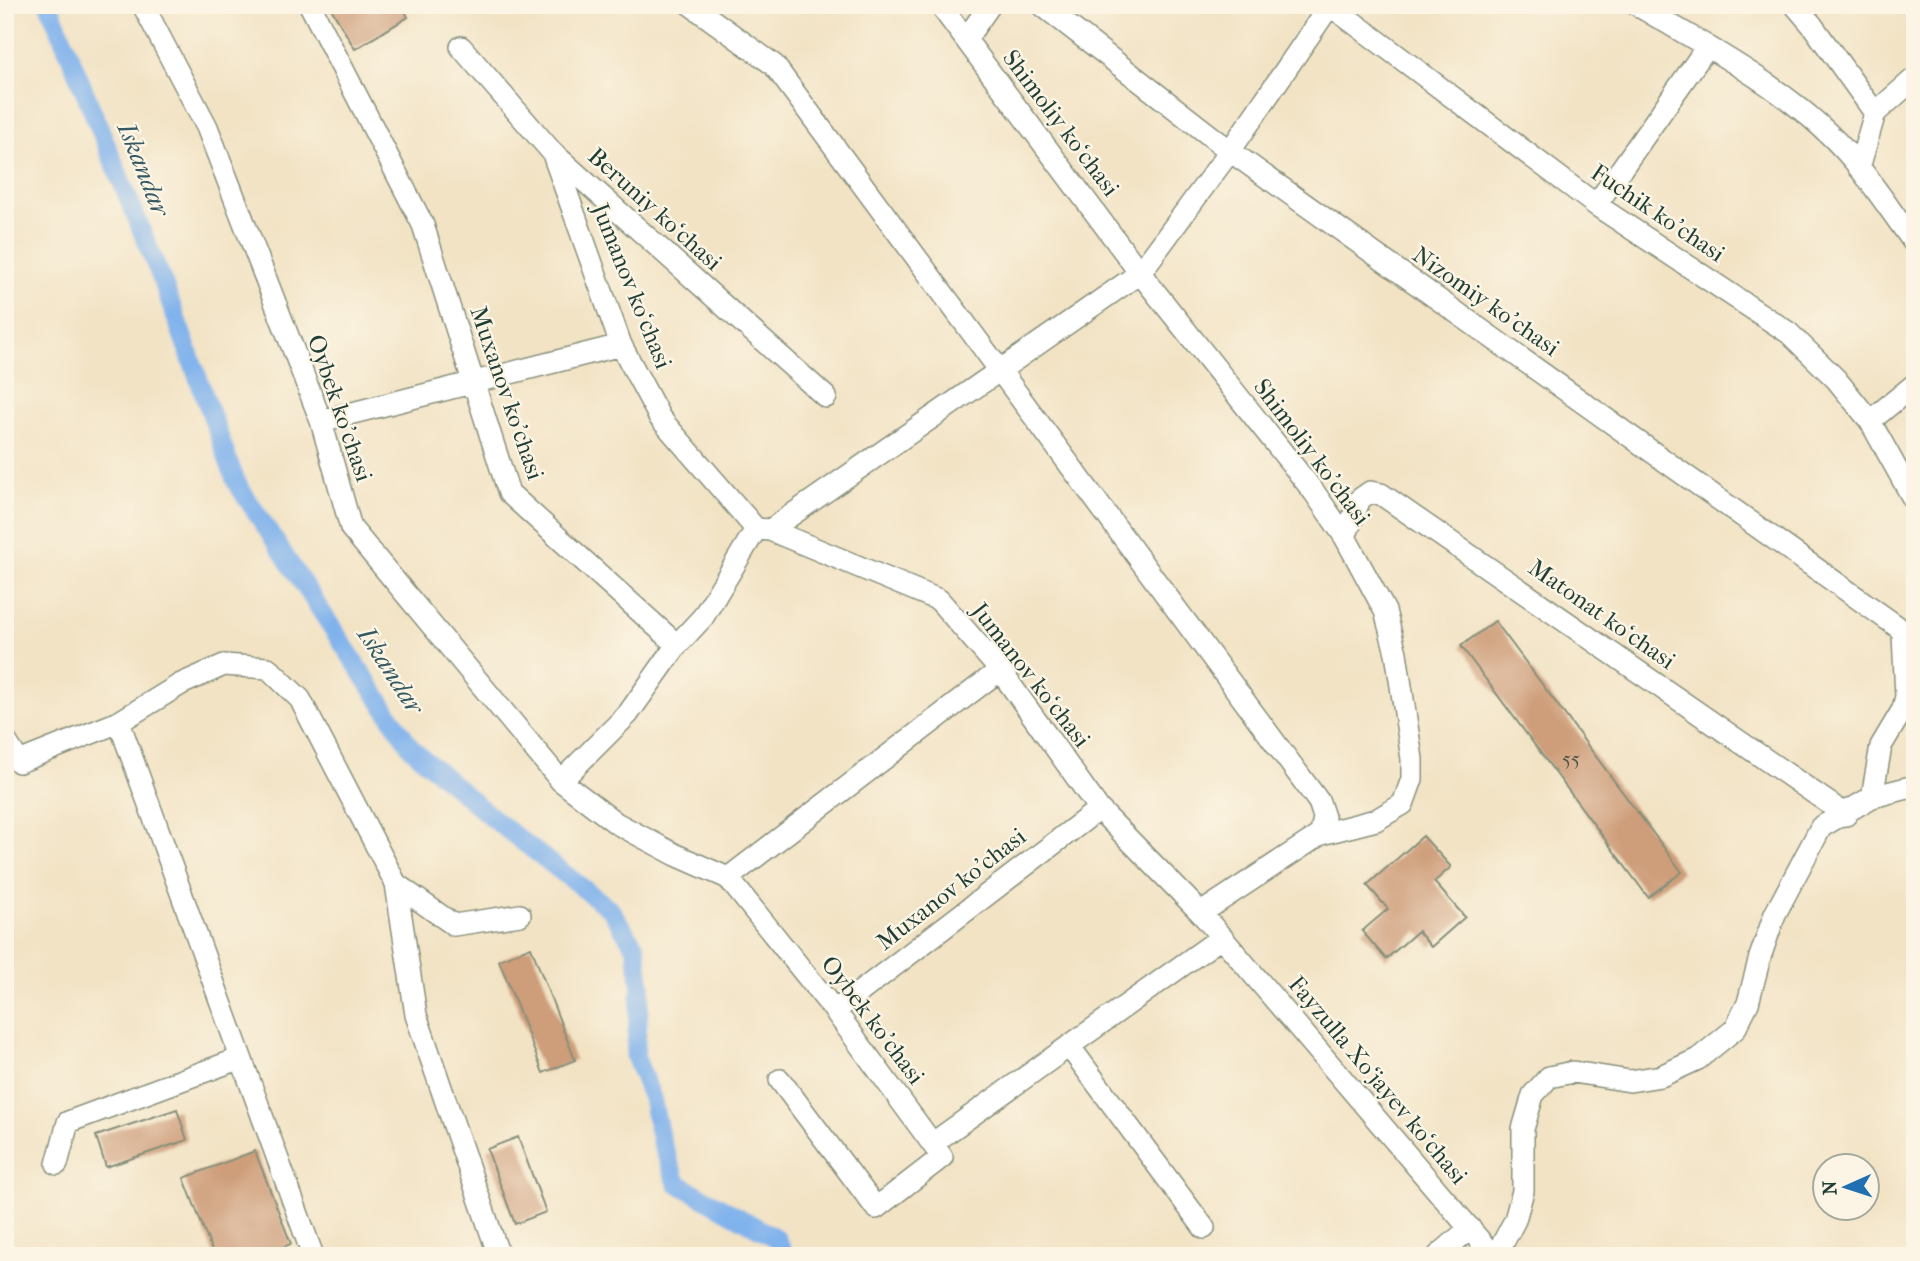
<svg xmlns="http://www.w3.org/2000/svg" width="1920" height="1261" font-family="'IM FELL French Canon',serif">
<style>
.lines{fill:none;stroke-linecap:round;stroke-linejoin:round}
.canal{stroke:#80b2ec;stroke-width:19}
.building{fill:#ce9d79}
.minor-casing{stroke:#88907c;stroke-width:24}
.minor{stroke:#fff;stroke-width:21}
.labels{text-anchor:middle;stroke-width:5;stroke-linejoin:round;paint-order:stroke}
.number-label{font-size:21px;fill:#4b5545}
.street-label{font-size:24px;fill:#1f3d34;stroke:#fcf5e5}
.water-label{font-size:26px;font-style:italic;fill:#375a62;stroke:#fcf5e5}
</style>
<rect width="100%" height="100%" fill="#fcf5e5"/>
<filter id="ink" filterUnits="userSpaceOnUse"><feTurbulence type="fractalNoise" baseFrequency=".0143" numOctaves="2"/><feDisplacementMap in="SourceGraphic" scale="14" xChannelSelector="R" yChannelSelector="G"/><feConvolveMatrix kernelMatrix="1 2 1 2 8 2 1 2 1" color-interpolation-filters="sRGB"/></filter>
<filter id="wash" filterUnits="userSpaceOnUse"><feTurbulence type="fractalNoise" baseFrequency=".00686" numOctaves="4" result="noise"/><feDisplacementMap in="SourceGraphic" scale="28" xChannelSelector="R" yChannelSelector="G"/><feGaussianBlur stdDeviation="1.57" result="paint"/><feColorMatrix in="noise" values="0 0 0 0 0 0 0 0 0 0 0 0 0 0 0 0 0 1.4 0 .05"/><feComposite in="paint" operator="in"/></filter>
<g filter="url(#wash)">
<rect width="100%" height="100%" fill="#f2e3c5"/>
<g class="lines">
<!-- canal -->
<path class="canal" d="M49 5 164 285 236 482 412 749 497 822 610 909 636 948 641 987 635 1056 652 1098 661 1141 677 1183 776 1238 785 1256"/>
</g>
<g id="blocks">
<!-- building -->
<path class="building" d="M329 5H402L408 17 355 49Z
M1495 621 1682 872 1648 897 1461 646Z
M1423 836 1451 867 1434 882 1465 917 1431 947 1418 931 1386 959 1362 931 1388 909 1367 885Z
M531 947 575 1060 543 1073 499 960Z
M177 1109 187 1140 106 1167 96 1136Z
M518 1137 546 1212 515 1224 487 1149Z
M255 1151 291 1244 259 1256H214L184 1178Z"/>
</g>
</g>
<g filter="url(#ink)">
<use href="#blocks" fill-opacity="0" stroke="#88907c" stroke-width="2"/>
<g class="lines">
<!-- minor casing -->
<g class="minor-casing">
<path id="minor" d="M143 5 207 127 321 421 351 528 561 781 616 823 676 855 728 878 835 1011 942 1157 876 1208 780 1080
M310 5 423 225 509 493 677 645
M691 5 774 65 1319 802 1324 817 1321 834 1201 913
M940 5 1140 273 1314 492 1345 537 1385 611 1396 653 1412 759V779L1403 804 1376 820 1321 834
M1042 5 1230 151 1905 632
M1330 5 1596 205 1789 333 1836 379 1870 421 1915 502
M1637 5C1712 50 1798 93 1855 162 1876 188 1895 217 1915 244
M1795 5 1812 25 1875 113
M966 39 990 5
M461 47 552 152 826 397
M553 154 621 345 660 418 756 529
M1859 168 1875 113 1915 78
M1596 205 1707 47
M321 421 621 345
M1870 421 1915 384
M770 530 1140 273 1230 151 1330 5
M1345 537 1360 499 1370 492 1381 494 1846 815
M119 722 313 1256
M5 740 19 762 119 722 181 684 224 665 268 668 300 699 396 884 416 1015 499 1256
M561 781 628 714 677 645 703 617 756 529 770 530 939 600 1000 670 1099 809 1201 913 1493 1256
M1872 797 1881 746 1903 709 1906 696 1903 635 1915 626
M728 878 1000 670
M396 884 454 925 520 915
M835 1011 1099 809
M1069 1046 1204 1228
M933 1143 1222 937
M57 1164 68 1122 241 1058
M1438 1256 1470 1228
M1496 1256 1515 1220 1523 1191V1129L1533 1095 1549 1077 1573 1072 1630 1081 1661 1076 1698 1059 1735 1029 1748 1003 1760 957 1775 914 1821 827 1872 797 1915 786"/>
</g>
<!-- minor -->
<use href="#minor" class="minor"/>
</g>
</g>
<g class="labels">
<!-- number labels -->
<g class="number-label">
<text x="1571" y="766">55</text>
</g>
<!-- street labels -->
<g class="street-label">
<text transform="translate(1061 123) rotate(53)" y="8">Shimoliy ko‘chasi</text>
<text transform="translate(655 209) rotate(42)" y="8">Beruniy ko‘chasi</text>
<text transform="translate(1658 213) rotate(34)" y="8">Fuchik ko'chasi</text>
<text transform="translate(632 286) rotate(68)" y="8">Jumanov ko‘chasi</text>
<text transform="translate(1486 301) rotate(35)" y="8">Nizomiy ko'chasi</text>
<text transform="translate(507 393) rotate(71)" y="8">Muxanov ko'chasi</text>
<text transform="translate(340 408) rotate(71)" y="8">Oybek ko'chasi</text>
<text transform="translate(1312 452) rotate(53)" y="8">Shimoliy ko'chasi</text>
<text transform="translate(1602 614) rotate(35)" y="8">Matonat ko‘chasi</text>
<text transform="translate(1031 675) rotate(52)" y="8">Jumanov ko‘chasi</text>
<text transform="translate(951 889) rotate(-38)" y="8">Muxanov ko'chasi</text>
<text transform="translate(873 1020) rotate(53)" y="8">Oybek ko'chasi</text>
<text transform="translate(1378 1080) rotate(50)" y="8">Fayzulla Xo‘jayev ko‘chasi</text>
</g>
<!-- water labels -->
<g class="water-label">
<text transform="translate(144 169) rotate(68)" y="9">Iskandar</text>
<text transform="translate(391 670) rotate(57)" y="9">Iskandar</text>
</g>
</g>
<!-- margin -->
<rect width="1920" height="1261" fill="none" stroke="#fcf5e5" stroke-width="28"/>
<!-- north arrow -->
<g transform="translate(1846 1187) rotate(267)"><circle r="33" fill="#fcf5e5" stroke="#a4ab9e" stroke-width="2"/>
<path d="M0-5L12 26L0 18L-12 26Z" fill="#1f6fb2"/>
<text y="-10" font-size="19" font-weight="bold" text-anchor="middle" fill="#1f3d34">N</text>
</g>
</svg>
